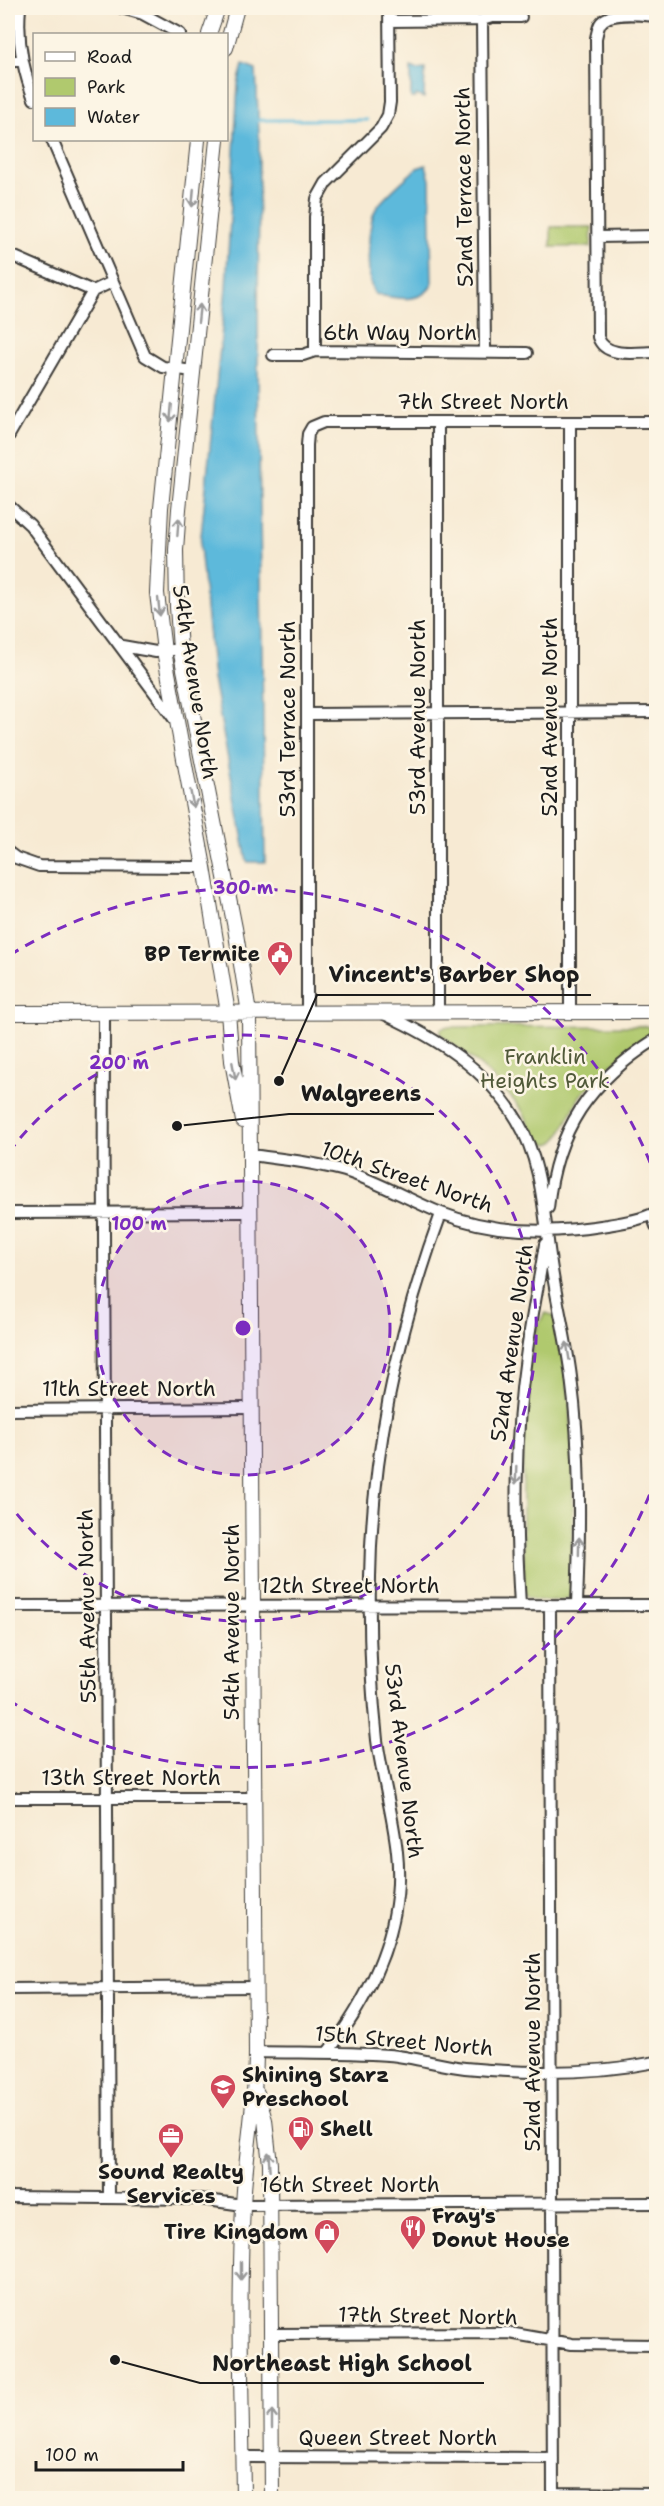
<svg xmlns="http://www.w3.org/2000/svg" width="664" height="2506" font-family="'Shantell Sans',sans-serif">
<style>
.green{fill:#b0c96e;stroke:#667245;stroke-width:1.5}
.water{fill:#5db9db;stroke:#3c6a7c;stroke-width:1.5}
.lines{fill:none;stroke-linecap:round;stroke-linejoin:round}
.stream{stroke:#5db9db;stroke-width:3}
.minor-casing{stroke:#3d3b37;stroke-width:14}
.major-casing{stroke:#3d3b37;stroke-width:16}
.minor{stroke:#fff;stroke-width:10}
.major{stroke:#fff;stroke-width:14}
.oneway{stroke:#999}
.ring{fill:none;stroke:#7b2cbf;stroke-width:3;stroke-dasharray:10 8}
.labels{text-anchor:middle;stroke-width:5;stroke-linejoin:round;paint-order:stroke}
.street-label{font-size:21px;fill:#1c1c1c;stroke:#fcf5e5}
.poi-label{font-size:21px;font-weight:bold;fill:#1c1c1c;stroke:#fcf5e5;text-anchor:start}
.park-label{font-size:21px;fill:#505939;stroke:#fcf5e5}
.centre{fill:#7b2cbf;stroke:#fcf5e5;stroke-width:3}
.ring-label{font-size:18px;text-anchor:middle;font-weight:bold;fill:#7b2cbf;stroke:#fcf5e5;stroke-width:5;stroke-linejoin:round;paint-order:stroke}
.leader{fill:none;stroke:#1c1c1c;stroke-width:2}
.callout-dot{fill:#1c1c1c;stroke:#fcf5e5;stroke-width:2}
.callout-label{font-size:22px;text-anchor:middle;font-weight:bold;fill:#1c1c1c;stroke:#fcf5e5;stroke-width:5;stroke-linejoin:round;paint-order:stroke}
</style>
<rect width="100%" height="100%" fill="#fcf5e5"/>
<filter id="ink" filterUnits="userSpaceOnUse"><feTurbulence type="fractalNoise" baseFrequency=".0167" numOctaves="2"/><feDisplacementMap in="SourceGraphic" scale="12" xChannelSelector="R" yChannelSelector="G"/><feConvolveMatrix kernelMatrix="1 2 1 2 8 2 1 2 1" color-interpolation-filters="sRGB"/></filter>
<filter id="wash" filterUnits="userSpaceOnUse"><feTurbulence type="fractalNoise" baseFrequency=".008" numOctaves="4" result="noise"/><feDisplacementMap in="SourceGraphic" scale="24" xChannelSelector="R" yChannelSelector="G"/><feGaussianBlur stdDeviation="1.35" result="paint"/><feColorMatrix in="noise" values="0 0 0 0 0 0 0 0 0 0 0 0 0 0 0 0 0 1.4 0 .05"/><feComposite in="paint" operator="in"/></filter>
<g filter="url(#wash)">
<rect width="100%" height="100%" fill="#f7ead3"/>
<!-- green -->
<path class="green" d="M551 227H592L591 247H551Z
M647 1026 651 1031V1035L613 1063 580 1096 559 1137 554 1142 549 1144 538 1142 522 1110 504 1089 481 1066 440 1034 441 1029 445 1027Z
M546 1313 555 1316C578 1404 574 1502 571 1591L569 1598C557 1601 536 1603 526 1596L525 1592C523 1544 516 1342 546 1313Z"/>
<!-- water -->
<path class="water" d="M243 65 256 70 259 134 258 371 265 862H247L213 679 200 546 226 288 238 84Z
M411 68 416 70 425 69 424 98 416 95 415 98H411Z
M426 165 430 180 432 285C420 305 394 298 375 294 365 280 367 222 377 207 388 193 404 180 417 168Z"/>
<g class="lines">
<!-- stream -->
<path class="stream" d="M255 120H367"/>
</g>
</g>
<g filter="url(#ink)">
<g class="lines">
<!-- minor casing -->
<g class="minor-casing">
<path id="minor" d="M20 8C17 40 22 68 34 99
M122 8 143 14 180 34
M656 16C642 15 609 10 600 24 598 28 597 34 596 38L598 337C605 359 638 352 656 352
M482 20 485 353
M389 21 482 20 492 17H521
M8 62 22 60
M52 140 145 356 163 367 193 371
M598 237 656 236
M8 254 93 291
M315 351V217L317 199 326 183 381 128 388 115 390 102 389 8
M273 355H303L315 351 527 353
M8 437 93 291 112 282
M8 505 30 525 175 720
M122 646 156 652 180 649
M307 714 656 712
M8 852 16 858 39 866 204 867
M307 1012V445L308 434 312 427 324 422H656
M438 1012V422
M570 1012V422
M104 1013C102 1408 109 1803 109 2198
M384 1014C436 1038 486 1068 517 1120 542 1162 543 1208 550 1256 555 1296 566 1336 571 1377 581 1452 580 1528 577 1604
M250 1155C281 1159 314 1162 345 1171 379 1182 409 1200 441 1213 494 1234 553 1234 608 1225 624 1222 642 1220 656 1212
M548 1208C556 1129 590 1081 656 1039
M8 1213 250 1212
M652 1215 656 1226
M8 1410 251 1408
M520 1605C515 1522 514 1439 526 1357 531 1320 539 1282 545 1244
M550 1605 553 2498
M8 1606 656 1605
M8 1798H255
M8 1989 256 1987
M256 2052C300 2053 344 2052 388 2055 414 2057 439 2065 465 2068 527 2074 595 2074 656 2062
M328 2052C372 1994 405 1926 397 1852 393 1814 382 1777 377 1740 371 1686 369 1631 370 1577 372 1452 398 1330 441 1214
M8 2197 200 2199 243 2205 656 2203
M271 2334 509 2333 572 2344 656 2345
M243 2457 553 2458
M553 2493 656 2494"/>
</g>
<!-- major casing -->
<g class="major-casing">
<path id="major" d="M209 34 218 8
M226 48 237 8
M198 140 161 508 157 593 164 651 204 867 228 1013 232 1061 243 1121
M217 140 179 509 176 550 177 607 180 649 235 928 249 1013 256 2052C256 2104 245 2155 243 2207 238 2304 242 2401 243 2498
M8 1013 656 1012
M257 2093 265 2120 270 2164 272 2498"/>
</g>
<!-- minor -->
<use href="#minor" class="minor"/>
<!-- major -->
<use href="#major" class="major"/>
</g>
<!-- one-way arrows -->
<defs><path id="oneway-shaft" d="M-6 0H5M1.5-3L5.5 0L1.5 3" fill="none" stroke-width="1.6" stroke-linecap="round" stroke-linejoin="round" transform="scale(1.5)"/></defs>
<g class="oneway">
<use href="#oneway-shaft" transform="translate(193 198) rotate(95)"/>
<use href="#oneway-shaft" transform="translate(199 313) rotate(-84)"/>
<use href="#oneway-shaft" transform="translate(171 413) rotate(95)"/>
<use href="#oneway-shaft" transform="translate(178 527) rotate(-86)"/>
<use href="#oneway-shaft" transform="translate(159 607) rotate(84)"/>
<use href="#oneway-shaft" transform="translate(192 799) rotate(79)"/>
<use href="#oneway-shaft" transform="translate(234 1071) rotate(79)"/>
<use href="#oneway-shaft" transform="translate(568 1351) rotate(-99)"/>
<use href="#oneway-shaft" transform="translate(516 1475) rotate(92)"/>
<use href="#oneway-shaft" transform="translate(579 1546) rotate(-89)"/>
<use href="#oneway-shaft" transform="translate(269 2161) rotate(-94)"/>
<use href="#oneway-shaft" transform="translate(241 2271) rotate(90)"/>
<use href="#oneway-shaft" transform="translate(272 2419) rotate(-90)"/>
</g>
</g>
<!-- distance rings -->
<circle cx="243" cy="1328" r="147" fill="#7b2cbf" fill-opacity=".12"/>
<g class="ring">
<circle cx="243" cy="1328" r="147"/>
<path d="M9 1152A293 293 0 1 1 9 1504"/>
<path d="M656 1478A440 440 0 0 1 10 1701M10 955A440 440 0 0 1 656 1178"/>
</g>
<!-- icons -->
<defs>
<g id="civic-pin" transform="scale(1.35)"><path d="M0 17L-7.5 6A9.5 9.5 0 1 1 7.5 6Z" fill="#d1495b" stroke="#fcf5e5"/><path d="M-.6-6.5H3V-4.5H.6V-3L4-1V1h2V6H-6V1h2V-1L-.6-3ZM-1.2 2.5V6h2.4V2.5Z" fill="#fff"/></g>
<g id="school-pin" transform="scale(1.35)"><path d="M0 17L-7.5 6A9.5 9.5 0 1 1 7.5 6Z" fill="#d1495b" stroke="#fcf5e5"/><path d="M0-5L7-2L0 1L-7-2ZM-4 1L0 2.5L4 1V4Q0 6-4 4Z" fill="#fff"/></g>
<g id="fuel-pin" transform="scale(1.35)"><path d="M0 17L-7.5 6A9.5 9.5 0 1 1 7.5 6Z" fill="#d1495b" stroke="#fcf5e5"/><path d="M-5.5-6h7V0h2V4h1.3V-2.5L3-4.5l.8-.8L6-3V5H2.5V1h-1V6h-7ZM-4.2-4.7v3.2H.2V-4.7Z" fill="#fff"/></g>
<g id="office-pin" transform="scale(1.35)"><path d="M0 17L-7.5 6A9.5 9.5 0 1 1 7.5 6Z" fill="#d1495b" stroke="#fcf5e5"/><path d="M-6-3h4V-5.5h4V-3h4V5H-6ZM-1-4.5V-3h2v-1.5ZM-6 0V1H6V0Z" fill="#fff"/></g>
<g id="restaurant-pin" transform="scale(1.35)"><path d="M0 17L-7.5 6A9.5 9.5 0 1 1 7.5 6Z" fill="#d1495b" stroke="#fcf5e5"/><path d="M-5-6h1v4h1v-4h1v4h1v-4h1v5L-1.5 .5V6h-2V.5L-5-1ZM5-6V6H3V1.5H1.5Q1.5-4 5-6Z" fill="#fff"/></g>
<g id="shop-pin" transform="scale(1.35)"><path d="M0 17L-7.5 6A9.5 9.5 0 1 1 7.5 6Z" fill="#d1495b" stroke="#fcf5e5"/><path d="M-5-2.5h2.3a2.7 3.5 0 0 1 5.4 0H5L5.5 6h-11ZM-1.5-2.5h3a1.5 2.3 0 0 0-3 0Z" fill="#fff"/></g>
</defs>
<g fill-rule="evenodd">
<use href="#civic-pin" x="280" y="954"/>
<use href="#school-pin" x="223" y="2087"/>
<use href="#fuel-pin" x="301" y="2129"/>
<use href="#office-pin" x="171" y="2136"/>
<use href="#restaurant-pin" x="413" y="2228"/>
<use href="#shop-pin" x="327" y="2232"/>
</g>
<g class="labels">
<!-- street labels -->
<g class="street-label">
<text transform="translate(464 187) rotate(-91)" y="7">52nd Terrace North</text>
<text x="400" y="340">6th Way North</text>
<text x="483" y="409">7th Street North</text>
<text transform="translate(195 682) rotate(81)" y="7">54th Avenue North</text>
<text transform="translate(418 717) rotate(-90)" y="7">53rd Avenue North</text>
<text transform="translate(550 717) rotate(-90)" y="7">52nd Avenue North</text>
<text transform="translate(288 719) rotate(-90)" y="7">53rd Terrace North</text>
<text transform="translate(407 1177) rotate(19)" y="7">10th Street North</text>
<text transform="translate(512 1343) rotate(-82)" y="7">52nd Avenue North</text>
<text x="129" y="1396">11th Street North</text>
<text x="350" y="1593">12th Street North</text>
<text transform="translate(87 1606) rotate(-91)" y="7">55th Avenue North</text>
<text transform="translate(232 1622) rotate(-90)" y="7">54th Avenue North</text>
<text transform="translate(404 1761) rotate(83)" y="7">53rd Avenue North</text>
<text x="131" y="1785">13th Street North</text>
<text transform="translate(404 2041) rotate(5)" y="7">15th Street North</text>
<text transform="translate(533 2052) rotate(-90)" y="7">52nd Avenue North</text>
<text x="350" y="2192">16th Street North</text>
<text transform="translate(428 2316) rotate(1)" y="7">17th Street North</text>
<text x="398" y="2445">Queen Street North</text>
</g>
<!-- poi labels -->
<g class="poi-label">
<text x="260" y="961" text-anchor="end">BP Termite</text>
<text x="242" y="2082">Shining Starz<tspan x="242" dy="24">Preschool</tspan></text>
<text x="320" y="2136">Shell</text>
<text x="171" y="2179" text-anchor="middle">Sound Realty<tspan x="171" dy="24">Services</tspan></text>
<text x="432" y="2223">Fray's<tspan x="432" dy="24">Donut House</tspan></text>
<text x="308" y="2239" text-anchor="end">Tire Kingdom</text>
</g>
<!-- park labels -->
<g class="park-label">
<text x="545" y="1064">Franklin<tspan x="545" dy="24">Heights Park</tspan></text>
</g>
</g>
<circle cx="243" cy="1328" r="9" class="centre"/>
<g class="ring-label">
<text x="243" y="894">300 m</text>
<text x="119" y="1069">200 m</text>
<text x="139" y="1230">100 m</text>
</g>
<!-- callouts -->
<path class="leader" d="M279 1081L317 995H591M177 1126L289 1114H434M115 2360L200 2383H484"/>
<g class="callout-dot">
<circle cx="279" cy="1081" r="6"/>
<circle cx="177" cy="1126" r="6"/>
<circle cx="115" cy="2360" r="6"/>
</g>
<g class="callout-label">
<text x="454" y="982">Vincent's Barber Shop</text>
<text x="361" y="1101">Walgreens</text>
<text x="342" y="2371">Northeast High School</text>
</g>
<!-- margin -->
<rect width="664" height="2506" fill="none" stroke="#fcf5e5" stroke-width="30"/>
<!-- legend -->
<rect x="33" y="33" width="195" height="108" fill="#fcf5e5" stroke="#a29e95" stroke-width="1.5"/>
<rect x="45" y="52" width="30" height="9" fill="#ffffff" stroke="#a29e95" stroke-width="1.5"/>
<text x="87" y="63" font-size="18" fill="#1c1c1c">Road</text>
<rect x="45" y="78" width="30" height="18" fill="#b0c96e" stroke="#a29e95" stroke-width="1.5"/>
<text x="87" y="93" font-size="18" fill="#1c1c1c">Park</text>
<rect x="45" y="108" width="30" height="18" fill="#5db9db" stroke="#a29e95" stroke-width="1.5"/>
<text x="87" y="123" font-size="18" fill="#1c1c1c">Water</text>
<!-- scale -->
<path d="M36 2461v9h147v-9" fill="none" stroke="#1c1c1c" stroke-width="3"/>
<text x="45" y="2461" font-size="18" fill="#1c1c1c" stroke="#fcf5e5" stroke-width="4.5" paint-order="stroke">100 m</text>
</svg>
